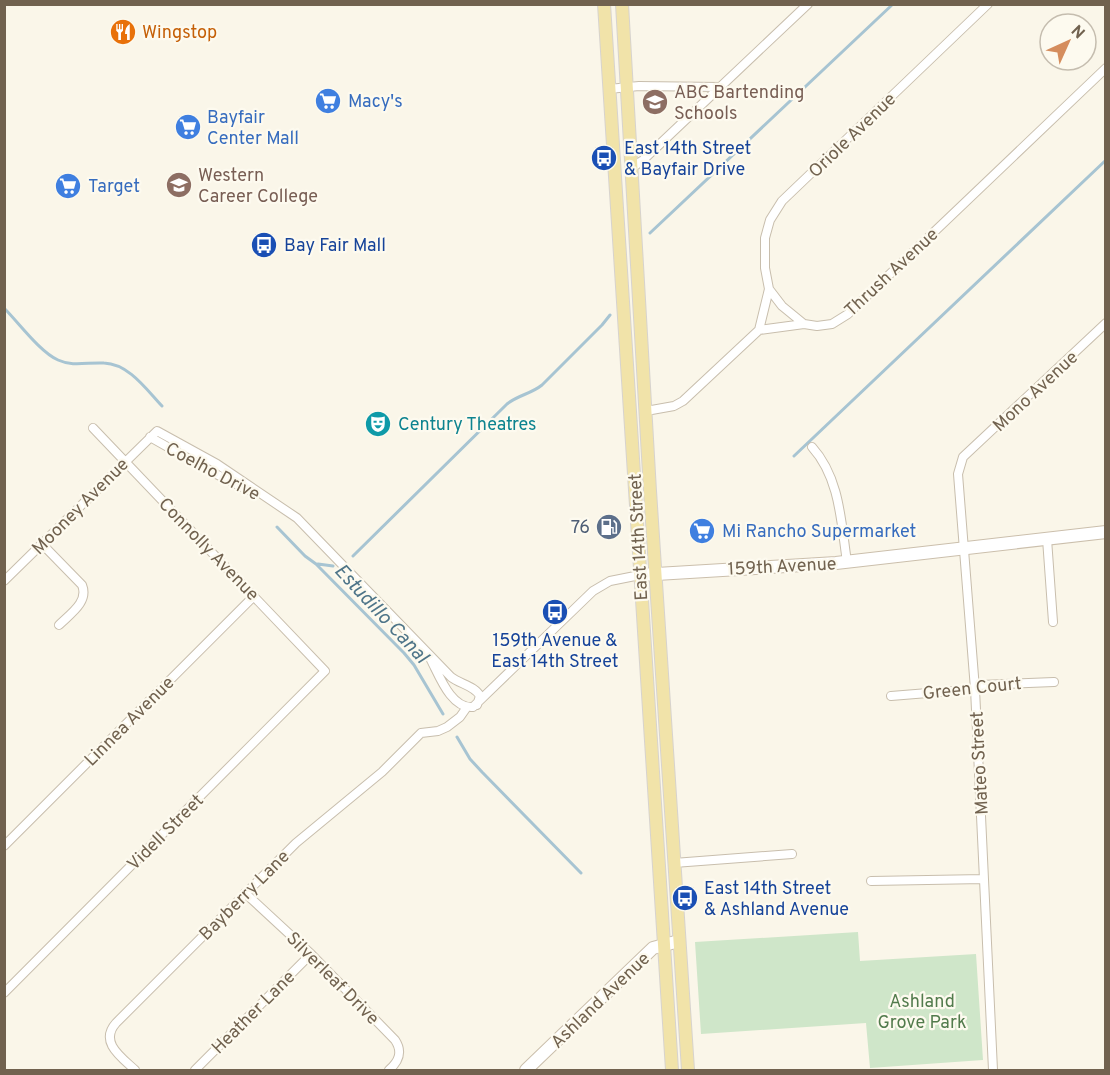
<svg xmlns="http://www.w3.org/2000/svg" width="1110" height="1075" font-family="Overpass,sans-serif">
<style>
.green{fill:#cfe6c9}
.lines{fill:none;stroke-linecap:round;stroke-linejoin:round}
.stream{stroke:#a7c4d2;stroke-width:3}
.street-casing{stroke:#c8bead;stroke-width:10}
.secondary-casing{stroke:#cbbfac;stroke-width:14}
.primary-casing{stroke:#d7d3ce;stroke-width:14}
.street{stroke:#fff;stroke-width:8}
.secondary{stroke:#fff;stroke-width:12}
.primary{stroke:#f1e3a9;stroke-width:12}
.labels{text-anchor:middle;stroke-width:4.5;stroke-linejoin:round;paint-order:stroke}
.food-label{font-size:18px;fill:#c56008;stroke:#fdfaef;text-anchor:start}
.education-label{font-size:18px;fill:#785e54;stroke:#fdfaef;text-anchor:start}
.shop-label{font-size:18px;fill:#366cbe;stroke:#fdfaef;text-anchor:start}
.street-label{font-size:18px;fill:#71624f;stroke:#fdfaef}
.transit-label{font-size:18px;fill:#164399;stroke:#fdfaef;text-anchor:start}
.culture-label{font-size:18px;fill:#0d838f;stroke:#fdfaef;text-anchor:start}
.service-label{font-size:18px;fill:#4e5e75;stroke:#fdfaef;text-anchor:end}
.park-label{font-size:18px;fill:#527b4c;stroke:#fdfaef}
.water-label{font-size:20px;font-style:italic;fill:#4f7589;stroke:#fdfaef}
</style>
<rect width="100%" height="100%" fill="#faf6e9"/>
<!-- green -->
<path class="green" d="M858 932 860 961 976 954 983 1060 870 1068 866 1023 701 1034 695 942Z"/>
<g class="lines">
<!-- stream -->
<path class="stream" d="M650 233 893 4
M4 308C19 323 40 352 58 360 73 367 88 362 104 363 129 364 146 389 162 406
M794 456 1106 160
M277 527 305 556 316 564 404 653 414 665 443 714
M353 556 507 404C518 395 531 394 542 385L602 325 610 315
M318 564 333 566
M457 737 470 759 482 772 581 873"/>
<!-- street casing -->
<g class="street-casing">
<path id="street" d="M609 89 639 86 720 87
M632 168 643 160 808 4
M769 289 782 306 804 324
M759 330 769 289 765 268V238L770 220 782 201 988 4
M646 411 674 406 683 401 759 330 804 324 817 326 832 324 848 314 1106 68
M150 437 212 472 248 490
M812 447C840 478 841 522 847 562
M1047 539 1053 622
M42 544 82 585C89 602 70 614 59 625
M4 581 157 431 217 464 297 518 451 677C460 684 475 686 480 696L477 705
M431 660C439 675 451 709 473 707L593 591 610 581 640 575
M891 696 977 689 980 685 1054 682
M4 846 254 596
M674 863 792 854
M871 881 984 879
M245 893 311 954 395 1040C403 1052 399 1061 389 1070
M4 993 325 671 93 428
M135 1070C121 1057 99 1042 116 1023L296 843 382 772 421 733 438 731 447 727 460 717 467 707
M195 1070 311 954
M993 1070 975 689 958 474 963 457 1106 323"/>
</g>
<!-- secondary casing -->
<g class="secondary-casing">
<path id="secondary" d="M640 575 836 563 1106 532
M526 1070 653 948 679 941"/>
</g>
<!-- primary casing -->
<g class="primary-casing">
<path id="primary" d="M604 4 672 1070
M622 4 650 491 688 1070"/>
</g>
<!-- street -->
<use href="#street" class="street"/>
<!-- secondary -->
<use href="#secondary" class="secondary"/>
<!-- primary -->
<use href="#primary" class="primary"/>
</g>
<!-- icons -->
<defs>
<g id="restaurant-disc" transform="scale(1.35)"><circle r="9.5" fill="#e8710a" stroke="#fdfaef"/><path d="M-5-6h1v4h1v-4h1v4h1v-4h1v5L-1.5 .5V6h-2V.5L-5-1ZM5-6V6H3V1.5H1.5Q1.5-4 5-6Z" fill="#fff"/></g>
<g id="supermarket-disc" transform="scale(1.35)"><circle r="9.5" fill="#3f7fe0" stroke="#fdfaef"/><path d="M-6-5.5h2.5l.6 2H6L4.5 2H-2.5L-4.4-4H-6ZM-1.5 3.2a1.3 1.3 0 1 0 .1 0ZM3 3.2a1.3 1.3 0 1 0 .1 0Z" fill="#fff"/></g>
<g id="school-disc" transform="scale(1.35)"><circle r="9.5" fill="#8d6e63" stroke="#fdfaef"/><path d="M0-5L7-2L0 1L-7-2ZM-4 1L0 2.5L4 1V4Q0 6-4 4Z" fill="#fff"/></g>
<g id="bus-disc" transform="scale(1.35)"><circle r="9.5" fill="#1a4fb4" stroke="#fdfaef"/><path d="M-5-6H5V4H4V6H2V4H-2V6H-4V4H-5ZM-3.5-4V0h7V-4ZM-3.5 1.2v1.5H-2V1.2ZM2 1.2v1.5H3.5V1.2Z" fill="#fff"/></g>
<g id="theatre-disc" transform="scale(1.35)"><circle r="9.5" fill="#0f9aa8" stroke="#fdfaef"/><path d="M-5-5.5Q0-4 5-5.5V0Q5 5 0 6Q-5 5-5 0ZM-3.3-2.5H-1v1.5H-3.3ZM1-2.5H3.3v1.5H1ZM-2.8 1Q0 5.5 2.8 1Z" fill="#fff"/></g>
<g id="fuel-disc" transform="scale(1.35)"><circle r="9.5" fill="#5c6f8a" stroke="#fdfaef"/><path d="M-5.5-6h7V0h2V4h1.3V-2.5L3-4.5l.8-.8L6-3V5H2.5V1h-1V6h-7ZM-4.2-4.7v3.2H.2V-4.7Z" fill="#fff"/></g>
</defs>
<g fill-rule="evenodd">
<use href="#restaurant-disc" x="123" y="32"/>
<use href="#supermarket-disc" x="328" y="101"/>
<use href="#school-disc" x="655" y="102"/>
<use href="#supermarket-disc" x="188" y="127"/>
<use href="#bus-disc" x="604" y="158"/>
<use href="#school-disc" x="179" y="185"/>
<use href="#supermarket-disc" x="68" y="186"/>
<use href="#bus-disc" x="264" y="245"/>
<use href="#theatre-disc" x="378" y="424"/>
<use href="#fuel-disc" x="609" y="527"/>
<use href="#supermarket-disc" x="702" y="531"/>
<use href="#bus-disc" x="555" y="612"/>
<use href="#bus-disc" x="685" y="898"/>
</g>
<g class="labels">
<!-- food labels -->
<g class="food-label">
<text x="142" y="38">Wingstop</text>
</g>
<!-- education labels -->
<g class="education-label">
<text x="674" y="98">ABC Bartending<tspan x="674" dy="21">Schools</tspan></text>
<text x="198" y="181">Western<tspan x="198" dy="21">Career College</tspan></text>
</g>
<!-- shop labels -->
<g class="shop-label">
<text x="348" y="107">Macy's</text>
<text x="207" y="123">Bayfair<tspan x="207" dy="21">Center Mall</tspan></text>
<text x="88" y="192">Target</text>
<text x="722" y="537">Mi Rancho Supermarket</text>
</g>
<!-- street labels -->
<g class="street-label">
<text transform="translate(852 135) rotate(-44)" y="6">Oriole Avenue</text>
<text transform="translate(891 272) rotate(-43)" y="6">Thrush Avenue</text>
<text transform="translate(1035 391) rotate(-43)" y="6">Mono Avenue</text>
<text transform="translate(213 471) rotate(28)" y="6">Coelho Drive</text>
<text transform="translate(80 506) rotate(-45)" y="6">Mooney Avenue</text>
<text transform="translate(638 537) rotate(-93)" y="6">East 14th Street</text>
<text transform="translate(209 549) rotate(46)" y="6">Connolly Avenue</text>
<text transform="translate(782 566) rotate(-3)" y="6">159th Avenue</text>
<text transform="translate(972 688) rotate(-6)" y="6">Green Court</text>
<text transform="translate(129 721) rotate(-45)" y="6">Linnea Avenue</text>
<text transform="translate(979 763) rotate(-93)" y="6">Mateo Street</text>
<text transform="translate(165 832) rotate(-45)" y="6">Videll Street</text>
<text transform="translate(244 895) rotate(-45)" y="6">Bayberry Lane</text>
<text transform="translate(333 978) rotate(45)" y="6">Silverleaf Drive</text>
<text transform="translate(600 1000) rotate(-44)" y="6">Ashland Avenue</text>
<text transform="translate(253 1012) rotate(-45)" y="6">Heather Lane</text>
</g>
<!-- transit labels -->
<g class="transit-label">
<text x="624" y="154">East 14th Street<tspan x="624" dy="21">&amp; Bayfair Drive</tspan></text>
<text x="284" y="251">Bay Fair Mall</text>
<text x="555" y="646" text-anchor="middle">159th Avenue &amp;<tspan x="555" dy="21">East 14th Street</tspan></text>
<text x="704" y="894">East 14th Street<tspan x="704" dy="21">&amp; Ashland Avenue</tspan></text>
</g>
<!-- culture labels -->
<g class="culture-label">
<text x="398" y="430">Century Theatres</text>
</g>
<!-- service labels -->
<g class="service-label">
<text x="590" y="533">76</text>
</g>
<!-- park labels -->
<g class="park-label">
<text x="922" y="1007">Ashland<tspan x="922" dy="21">Grove Park</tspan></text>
</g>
<!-- water labels -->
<g class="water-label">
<text transform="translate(382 613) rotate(47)" y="7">Estudillo Canal</text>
</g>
</g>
<!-- border -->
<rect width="1110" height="1075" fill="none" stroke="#71624f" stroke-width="12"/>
<!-- north arrow -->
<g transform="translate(1068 42) rotate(45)"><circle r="28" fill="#fdfaef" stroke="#c5bdaf" stroke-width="1.5"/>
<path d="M0-4.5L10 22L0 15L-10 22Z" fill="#d58d5d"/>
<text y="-9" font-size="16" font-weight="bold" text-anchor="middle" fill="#71624f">N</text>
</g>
</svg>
